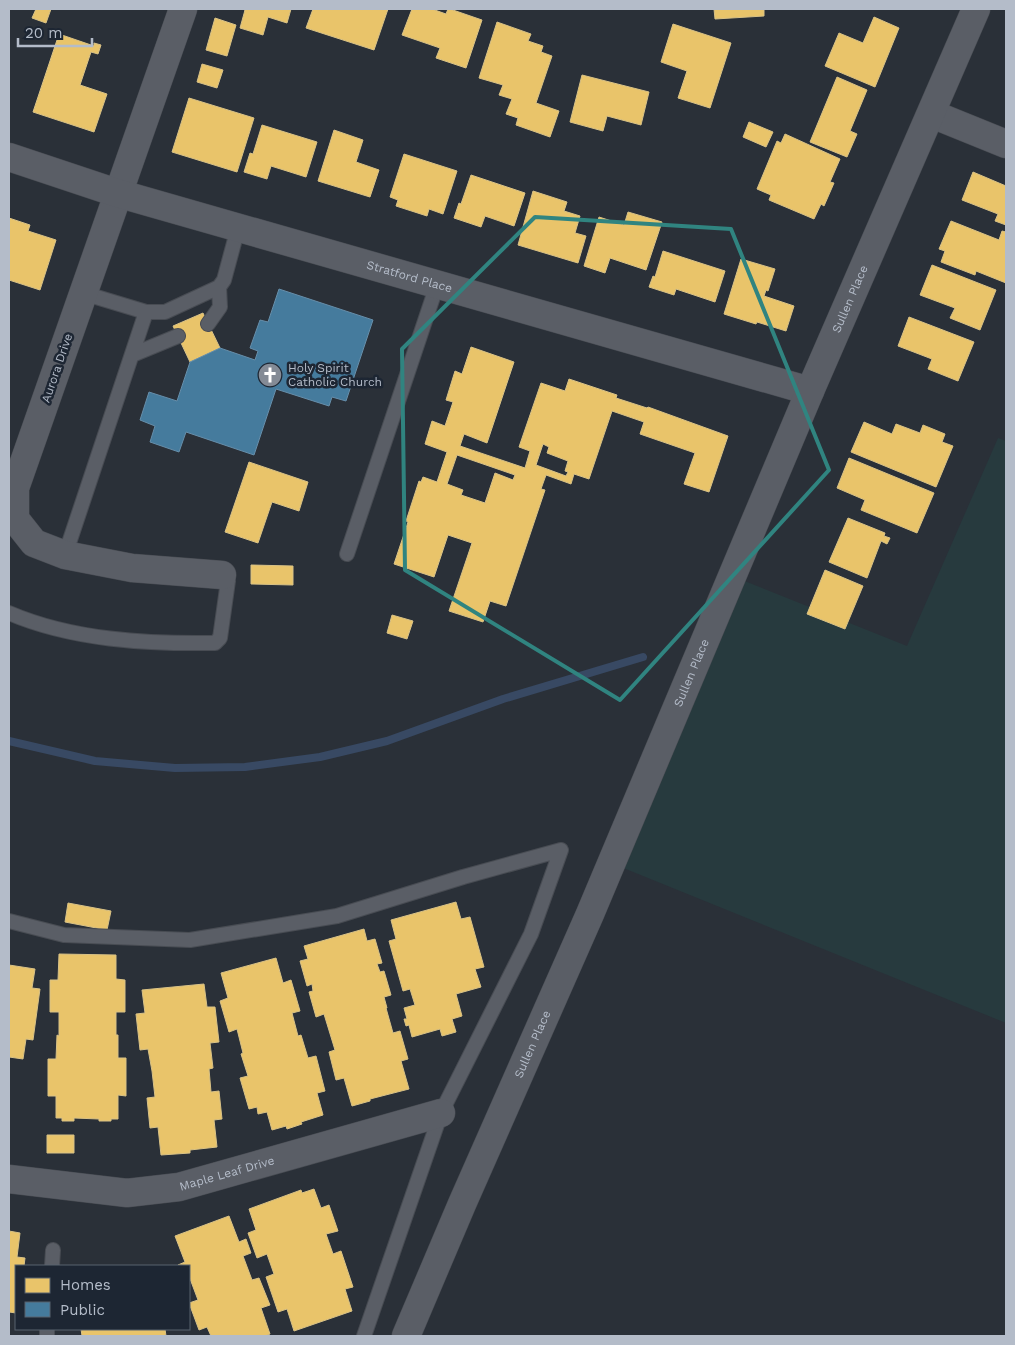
<svg xmlns="http://www.w3.org/2000/svg" width="1015" height="1345" font-family="'Work Sans',sans-serif">
<style>
.green{fill:#273a3e}
.homes{fill:#e9c46a;stroke:#d9c286;fill-rule:evenodd}
.public{fill:#457b9d;stroke:#668eaa}
.lines{fill:none;stroke-linecap:round;stroke-linejoin:round}
.stream{stroke:#384963;stroke-width:8}
.service-casing{stroke:#484c53;stroke-width:16}
.minor-casing{stroke:#484c53;stroke-width:29}
.tertiary-casing{stroke:#484c53;stroke-width:29}
.service{stroke:#5a5e66;stroke-width:14}
.minor{stroke:#5a5e66;stroke-width:28}
.tertiary{stroke:#5a5e66;stroke-width:28}
.marked{fill:none;stroke:#308480;stroke-width:4;stroke-linejoin:round}
.labels{text-anchor:middle;stroke-width:5;stroke-linejoin:round;paint-order:stroke}
.street-label{font-size:12px;fill:#b4bcc9;stroke:#1d2633}
.poi-label{font-size:12px;fill:#b4bcc9;stroke:#1d2633;text-anchor:start}
</style>
<rect width="100%" height="100%" fill="#2a3038"/>
<!-- green -->
<path class="green" d="M998 438 1006 441V1023L611 863 732 576 907 646Z"/>
<!-- homes -->
<path class="homes" d="M36 9H51L46 23 32 18Z
M242 9H291L287 23 268 17 263 35 240 28 245 10Z
M313 9H388L374 50 306 28Z
M412 9H432L446 14 448 9H450L482 20 466 68 436 58 440 48 402 35Z
M714 9H764V16L715 19Z
M874 17 899 28 875 87 825 66 839 33 863 43Z
M215 18 236 25 227 56 206 50Z
M497 22 531 34 528 41 543 46 541 52 552 56 536 103 559 111 550 137 516 125 518 118 506 114 512 99 499 95 503 85 479 78Z
M673 24 731 43 710 108 678 98 687 71 661 62Z
M59 34 94 46V43L101 45 98 54 91 52 80 85 107 94 94 132 33 112Z
M202 64 223 70 217 88 197 82Z
M582 75 649 92 641 125 607 116 603 131 570 122Z
M837 77 867 90 850 131 857 134 847 157 810 142Z
M189 98 254 118 237 172 172 152Z
M749 122 773 132 766 147 743 137Z
M262 125 317 142 306 177 271 166 267 179 244 172 250 153 253 154Z
M334 130 363 140 356 162 379 170 370 197 318 181Z
M785 134 840 159 830 182 834 183 824 206 821 204 814 219 769 200 771 195 757 189 777 141 781 143Z
M404 154 457 171 443 214 429 209 427 216 396 206 398 200 390 197Z
M973 172 1006 186V225L995 221 998 214 962 200Z
M471 175 525 193 514 226 485 216 481 227 454 218 459 203 461 204Z
M533 191 567 202 564 211 580 216 575 233 586 236 578 263 518 245Z
M628 212 662 222 646 270 610 258 605 273 584 266 599 217 624 225Z
M9 218 30 225 28 231 56 240 40 290 9 280Z
M951 221 999 240 1002 231 1006 232V283L976 271 975 275 941 262 945 251 939 249Z
M663 251 725 271 715 302 676 289 674 295 649 287 653 276 655 277Z
M741 259 775 269 768 291 766 290 764 296 794 306 786 331 757 322 756 324 724 314Z
M932 265 996 290 980 330 950 318 955 308 920 295Z
M203 313 220 348 190 362 173 326Z
M909 317 974 342 958 381 928 369 932 359 898 346Z
M471 347 514 362 487 443 464 434 460 446 525 468 530 451 519 447 541 383 565 391 569 379 617 395 616 398 647 408 648 407 728 436 709 492 684 484 695 453 640 434 644 422 612 411 589 479 574 474 571 484 546 475 541 489 545 490 506 606 490 601 483 622 449 611 472 543 448 535 434 577 394 564 408 522 406 521 419 481 421 482 423 477 437 482 447 452 425 444 432 421 445 426 453 402 446 400 455 371 462 374ZM543 444 549 447 547 453 568 461 565 471 568 472 566 476 536 465ZM457 455 515 475 513 480 495 473 485 503 461 495 463 490 447 484Z
M864 422 892 434 896 424 920 433 923 425 945 434 942 442 953 446 936 487 851 452Z
M849 458 934 493 917 533 861 510 865 500 837 488Z
M249 462 308 482 299 511 272 502 258 543 225 532Z
M848 518 885 533 884 536 890 538 887 544 881 541 867 578 829 562Z
M251 565 293 566V585L251 584Z
M825 570 863 586 845 629 807 614Z
M392 615 413 621 407 639 387 633Z
M456 902 461 919 470 917 484 967 475 969 481 987 456 994 462 1016 452 1019 456 1032 442 1036 440 1029 412 1037 409 1025 406 1026 404 1019H407L404 1008 415 1005 410 989 403 991 389 941 396 939 391 920Z
M68 903 111 911 107 930 65 922Z
M364 929 367 941 375 939 382 963 377 964 380 972 384 971 391 995 384 997 387 1008H386L393 1033 400 1031 408 1059 401 1061 409 1089 370 1099V1101L352 1106 344 1078 336 1080 329 1052 335 1050 324 1014 316 1017 309 992 313 991 312 984 307 986 300 961 308 959 304 946Z
M59 954 116 955V979L125 980V1012H116V1035H118V1058H126V1096L118 1095V1119H111V1121H99V1119L74 1118V1121H62V1118H56V1096H48V1059H56L57 1035 59 1036V1012H50V980H58Z
M276 958 283 983 291 980 300 1011 292 1013 298 1036 301 1035 308 1058 316 1056 325 1091 317 1093 323 1115 301 1122 302 1124 287 1129 286 1126 272 1130 267 1112 258 1114 257 1107 249 1109 240 1078 248 1076 241 1054 243 1053 237 1029 229 1032 220 1001 228 998 221 973Z
M9 965 35 969 32 988 40 989 33 1040 26 1039 23 1059 9 1057Z
M204 984 207 1007H215L219 1042 210 1043 213 1068 209 1069 211 1092 219 1091 222 1119 214 1120 217 1147 190 1150V1153L161 1155 158 1127 150 1128 147 1098 155 1097 152 1071 148 1049 140 1050 136 1014 145 1013 142 990Z
M47 1135H74V1153H47Z
M314 1189 321 1208 329 1205 338 1231 326 1234 333 1254 341 1251 353 1287 345 1289 352 1311 294 1331 287 1309 278 1312 266 1277 274 1274 267 1254 257 1258 248 1233 256 1230 249 1209 301 1190 302 1193Z
M229 1216 239 1242 246 1239 251 1253 243 1256 252 1280 259 1278 270 1305 261 1308 270 1334 265 1336H211L207 1327 199 1330 189 1303 198 1300 189 1276V1266L178 1265 185 1262 175 1236Z
M9 1231 20 1233 17 1257 25 1258 24 1266H16V1313L9 1312Z
M81 1329H165L166 1336H82Z"/>
<!-- public -->
<path class="public" d="M279 289 373 320 346 401 332 397 329 406 276 389 254 455 186 432 179 452 150 442 155 426 140 420 149 392 177 401 190 362 220 348 255 360 258 351 250 348 260 320 268 322Z"/>
<g class="lines">
<!-- stream -->
<path class="stream" d="M9 741 95 761 175 768 245 767 320 757 387 741 503 699 643 657"/>
<!-- service casing -->
<g class="service-casing">
<path id="service" d="M83 293 146 312H165L219 287 224 280 238 228
M208 324 220 307 219 287
M132 355 178 336
M347 554 437 285
M65 555 146 312
M9 613C72 640 146 644 215 643L220 638 228 581 222 575
M9 921 64 935 190 940 337 916 463 877 561 850 531 934 441 1113 364 1336
M52 1266 53 1250
M47 1336V1329"/>
</g>
<!-- minor casing -->
<g class="minor-casing">
<g id="minor">
<path d="M183 9 15 488V519L34 543 65 555 132 568 222 575"/>
<path d="M932 114 1006 144"/>
<path id="s1" d="M9 157 117 193 810 391"/>
<path id="s2" d="M9 1179 127 1193 179 1187 441 1113"/>
</g>
</g>
<!-- tertiary casing -->
<g class="tertiary-casing">
<g id="tertiary">
<path id="s3" d="M406 1336 462 1204 590 914 810 391 976 9"/>
</g>
</g>
<!-- service -->
<use href="#service" class="service"/>
<!-- minor -->
<use href="#minor" class="minor"/>
<!-- tertiary -->
<use href="#tertiary" class="tertiary"/>
</g>
<!-- marked area -->
<path class="marked" d="M535 217 731 229 829 470 620 700 405 570 402 349Z"/>
<!-- icons -->
<defs>
<g id="church-disc" transform="scale(1.25)"><circle r="9.5" fill="#848b96" stroke="#1d2633"/><path d="M-1.2-6h2.4v3.5h3.3v2.4h-3.3V6h-2.4V-.1h-3.3v-2.4h3.3Z" fill="#fff"/></g>
</defs>
<g fill-rule="evenodd">
<use href="#church-disc" x="270" y="375"/>
</g>
<g class="labels">
<!-- street labels -->
<g class="street-label">
<text dy="4" stroke="none"><textPath href="#s1" startOffset="418">Stratford Place</textPath></text>
<text dy="4" stroke="none"><textPath href="#s3" startOffset="1128">Sullen Place</textPath></text>
<text transform="translate(57 368) rotate(-71)" y="4">Aurora Drive</text>
<text dy="4" stroke="none"><textPath href="#s3" startOffset="722">Sullen Place</textPath></text>
<text dy="4" stroke="none"><textPath href="#s3" startOffset="318">Sullen Place</textPath></text>
<text dy="4" stroke="none"><textPath href="#s2" startOffset="221">Maple Leaf Drive</textPath></text>
</g>
<!-- poi labels -->
<g class="poi-label">
<text x="288" y="372">Holy Spirit<tspan x="288" dy="14">Catholic Church</tspan></text>
</g>
</g>
<!-- border -->
<rect width="1015" height="1345" fill="none" stroke="#b4bcc9" stroke-width="20"/>
<!-- legend -->
<rect x="15" y="1265" width="175" height="65" fill="#1d2633" stroke="#59626f"/>
<rect x="25" y="1278" width="25" height="15" fill="#e9c46a" stroke="#59626f"/>
<text x="60" y="1290" font-size="15" fill="#b4bcc9">Homes</text>
<rect x="25" y="1302" width="25" height="15" fill="#457b9d" stroke="#59626f"/>
<text x="60" y="1315" font-size="15" fill="#b4bcc9">Public</text>
<!-- scale -->
<path d="M18 38v8h74v-8" fill="none" stroke="#b4bcc9" stroke-width="2.5"/>
<text x="25" y="38" font-size="15" fill="#b4bcc9" stroke="#1d2633" stroke-width="4" paint-order="stroke">20 m</text>
</svg>
